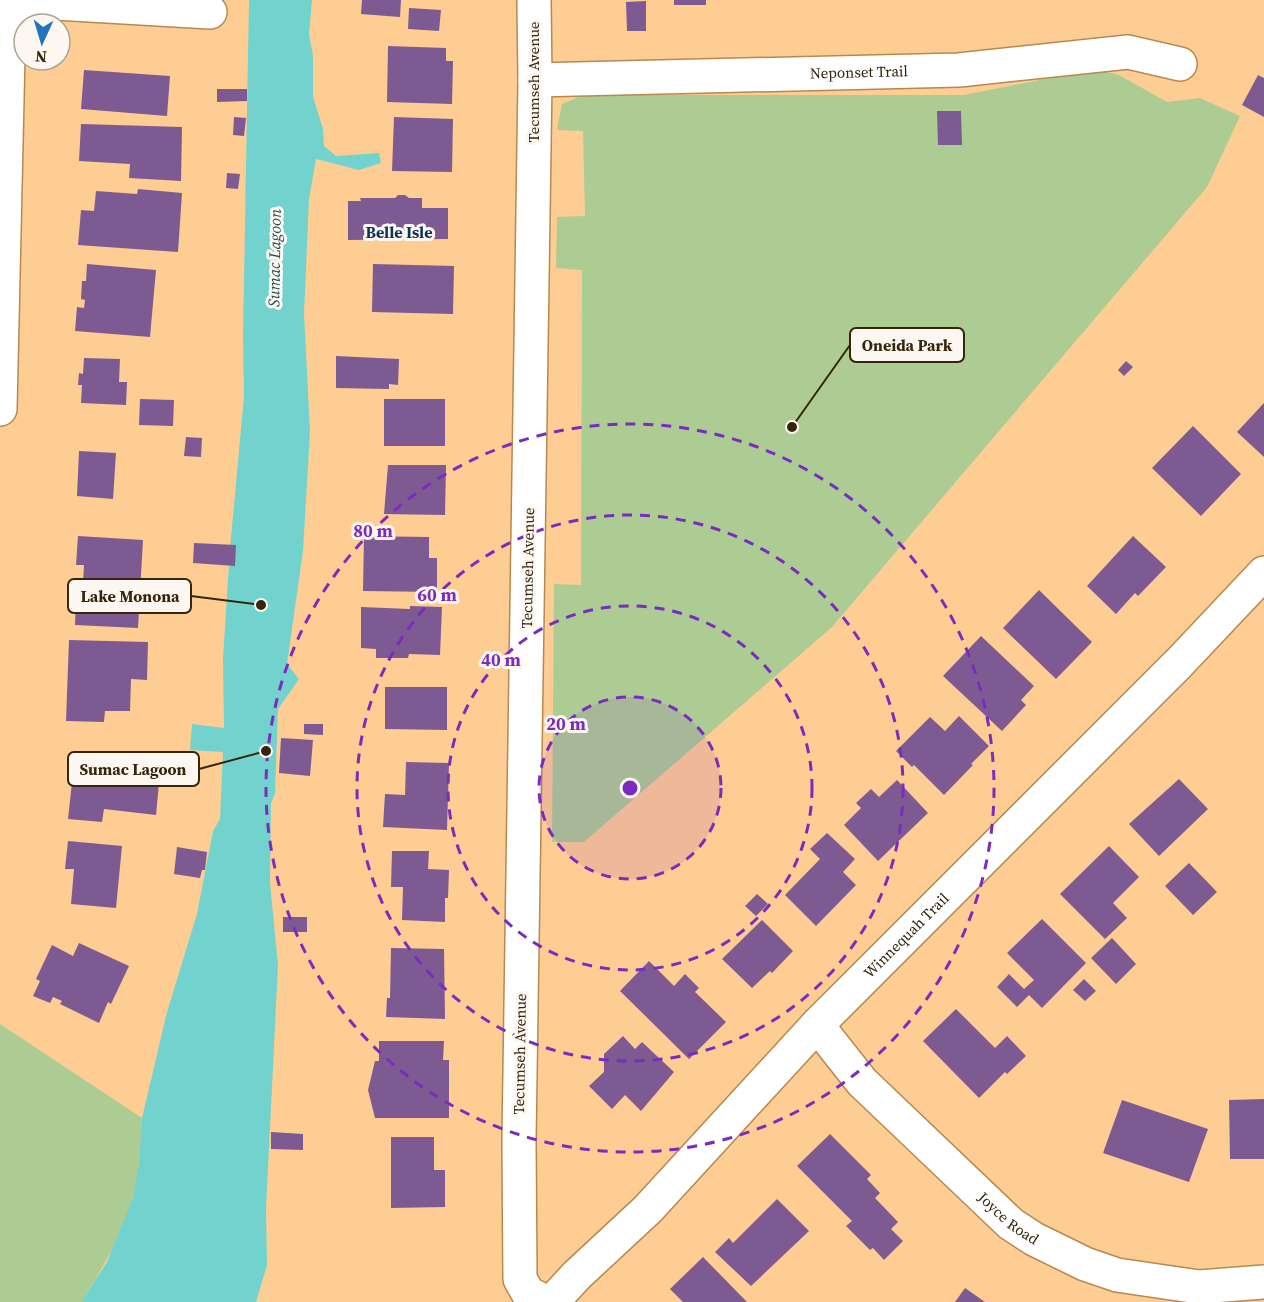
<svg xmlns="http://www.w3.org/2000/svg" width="1264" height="1302" font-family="'Source Serif 4',serif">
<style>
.green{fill:#accc93}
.water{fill:#72d3ce}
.building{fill:#7d5b92}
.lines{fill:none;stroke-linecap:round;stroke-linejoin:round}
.minor-casing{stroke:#b68950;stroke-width:36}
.minor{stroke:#fff;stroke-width:33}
.ring{fill:none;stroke:#7b2cbf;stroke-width:3;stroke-dasharray:10 8}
.labels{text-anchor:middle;stroke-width:6;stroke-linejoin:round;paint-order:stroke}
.street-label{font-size:15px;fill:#37240c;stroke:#fcf7f1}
.neighbourhood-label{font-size:16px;font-weight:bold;fill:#0e345a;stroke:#fcf7f1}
.water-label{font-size:16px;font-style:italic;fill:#24504e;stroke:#fcf7f1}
.centre{fill:#7b2cbf;stroke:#fcf7f1;stroke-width:3}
.ring-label{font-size:18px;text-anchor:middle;font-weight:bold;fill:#7b2cbf;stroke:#fcf7f1;stroke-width:6;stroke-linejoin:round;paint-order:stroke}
.leader{fill:none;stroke:#37240c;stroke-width:2}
.callout-dot{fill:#37240c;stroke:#fcf7f1;stroke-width:2}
.callout{fill:#fcf7f1;stroke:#37240c;stroke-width:2}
.callout-label{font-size:16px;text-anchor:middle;font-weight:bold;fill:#37240c}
</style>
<rect width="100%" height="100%" fill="#fecd93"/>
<!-- green -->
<path class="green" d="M1095 69 1119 75 1167 102 1200 98 1240 116 1207 187 832 627 584 842H552L554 584 581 585 582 270 556 268 557 217 585 216 583 131 557 130 562 104 583 95H964Z
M0 1024 142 1118C140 1144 140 1172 133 1197 123 1234 101 1271 81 1302H0Z"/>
<!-- water -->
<path class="water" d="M249 0H312L309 34 313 56V97L323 129 324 146 336 156 379 153 381 163 359 170 316 159 309 199 304 314 310 431 303 551 287 664 299 679 278 709 275 793 271 804 270 883 278 965 266 1209 267 1265 256 1302H81L107 1262 133 1198 139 1163 142 1118 167 1012 197 914 213 831 220 819 223 752 190 750 192 724 224 728 223 658 230 549 244 396 243 336Z"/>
<!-- building -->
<path class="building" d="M362 0H401L400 17 361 14Z
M674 0H706V5H674Z
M646 1V31H627L626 2Z
M409 8 441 10 439 31 408 29Z
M388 46 446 48V61H453L452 104 387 102Z
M84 70 170 76 167 116 81 109Z
M1258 75 1264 78V117L1242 105Z
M217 89H247V101L217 102Z
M937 111H961L962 145H938Z
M234 117 246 118 244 136 233 135Z
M394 117 453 119 452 172 392 171Z
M81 124 182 127 181 181 129 178 130 164 79 161Z
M227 173 240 174 238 189 226 188Z
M138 189 182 193 178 252 78 245 81 210 94 211 96 191 137 194Z
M398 195H405L409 198H422V208H448V239L348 240V201H361L360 198H395Z
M87 264 156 270 150 337 75 331 77 307 84 308 85 300 81 299 82 281H86Z
M373 264 454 266 453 314 372 312Z
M336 356 399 359 398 385 389 384V389L336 388Z
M84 358 120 359 119 382H127L126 405 81 403 82 385H78L79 373 83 374Z
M1126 361 1133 367 1124 376 1118 370Z
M140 399 174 400 173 426 139 425Z
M384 399H445V446H384Z
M1264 403V457L1237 432Z
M1193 426 1241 474 1201 516 1152 468Z
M186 437 202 438 201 457 184 456Z
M79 451 116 453 113 499 77 496Z
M388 465H446L445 515 384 514Z
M78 536 143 540 138 628 75 625 76 601H82L84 565H76Z
M364 536 429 537V558H437V592L363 591Z
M1133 536 1166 567 1138 596 1135 593 1116 614 1087 586Z
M194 543 236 545 235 566 193 563Z
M1039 590 1092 642 1056 679 1003 628Z
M410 606 442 607 440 655 409 654 408 658H376V649L361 648V607L410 609Z
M981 636 1034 686 1021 700 1026 705 1002 731 943 676Z
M69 640 148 642 147 680 131 679 130 711H105L104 722 66 721Z
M385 687H447V730L385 729Z
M959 716 989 746 971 764 973 765 944 795 914 765 912 767 896 751 930 717 945 731Z
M304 724H323V735L304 734Z
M281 738 313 740 310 776 279 773Z
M88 755 161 762 156 815 104 809 102 822 68 819 73 773 86 774Z
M406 762 449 763 447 830 383 827 385 794 405 795Z
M1179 779 1208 809 1159 856 1129 824Z
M897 780 928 813 878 861 844 825 861 808 856 803 871 789 879 797Z
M827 833 855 859 843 872 856 885 816 926 785 895 820 859 810 849Z
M68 841 122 846 116 908 71 904 74 869H65Z
M1109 846 1139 877 1113 903 1127 918 1105 939 1060 894Z
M177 847 207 852 205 870H202L200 878 174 874Z
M392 851H429L428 869 449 870 448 898H445V922L402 920 403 887H391Z
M1189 863 1217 892 1193 915 1165 886Z
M757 894 768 904 756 916 745 906Z
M283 917H307V932H283Z
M1042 919 1086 963 1042 1008 1029 995 1017 1007 997 987 1009 974 1024 989 1034 980 1007 953Z
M762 920 793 951 772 973 770 971 752 988 722 959Z
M1112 938 1136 964 1116 984 1091 958Z
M79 943 129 966 111 1004 108 1002 99 1023 60 1004 62 1001 53 997 50 1003 33 996 40 981 36 979 52 945 73 956Z
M391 948 444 949 445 1019 386 1017 387 998H390Z
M649 961 674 986 685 974 699 988 695 992 726 1022 689 1059 620 991Z
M1084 979 1096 991 1085 1001 1073 990Z
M956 1009 995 1048 1007 1036 1026 1056 1007 1074 1005 1072 979 1098 923 1041Z
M623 1036 635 1049 642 1042 674 1072 641 1111 625 1095 612 1109 589 1086 604 1072V1054Z
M379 1041H444L443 1060H449V1118H375L368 1090 375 1061H379Z
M1264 1099V1159H1230L1229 1100Z
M1122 1100 1208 1129 1189 1182 1103 1153Z
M271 1132 303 1134V1150L271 1149Z
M830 1134 871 1175 867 1179 880 1193 875 1198 898 1222 891 1229 903 1241 884 1260 873 1248 870 1250 846 1226 852 1221 797 1166Z
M391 1137H434V1170H445V1207L391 1208Z
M777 1199 809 1231 751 1286 715 1252 729 1238 733 1243Z
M703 1257 747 1302H683L670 1289Z
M965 1288 985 1302H955Z"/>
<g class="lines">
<!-- minor casing -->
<g class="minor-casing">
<g id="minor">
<path d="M4 0 210 12"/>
<path d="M534 0 535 80 519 1140 520 1279 528 1293 546 1302"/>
<path id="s1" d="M535 80 959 70 1128 52 1180 64"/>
<path d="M0 409 8 54 11 2"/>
<path id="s2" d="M817 1025 862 1082 1011 1224 1034 1239 1085 1264 1117 1275 1199 1287 1264 1282"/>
<path id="s3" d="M552 1302 577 1275 648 1209 817 1025 1179 663 1264 573"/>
</g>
</g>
<!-- minor -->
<use href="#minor" class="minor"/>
</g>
<!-- distance rings -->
<circle cx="630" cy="788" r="91" fill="#7b2cbf" fill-opacity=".12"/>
<g class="ring">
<circle cx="630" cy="788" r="91"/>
<circle cx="630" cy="788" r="182"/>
<circle cx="630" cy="788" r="273"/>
<circle cx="630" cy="788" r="364"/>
</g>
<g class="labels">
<!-- street labels -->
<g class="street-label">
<text dy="5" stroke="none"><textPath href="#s1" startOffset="324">Neponset Trail</textPath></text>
<text transform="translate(534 82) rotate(-90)" y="5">Tecumseh Avenue</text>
<text transform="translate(528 568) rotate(-89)" y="5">Tecumseh Avenue</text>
<text dy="5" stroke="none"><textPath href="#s3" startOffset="510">Winnequah Trail</textPath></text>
<text transform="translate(520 1054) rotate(-89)" y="5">Tecumseh Avenue</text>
<text dy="5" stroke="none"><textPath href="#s2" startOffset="273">Joyce Road</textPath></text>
</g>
<!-- neighbourhood labels -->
<g class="neighbourhood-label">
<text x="399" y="238">Belle Isle</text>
</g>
<!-- water labels -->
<g class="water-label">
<text transform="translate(274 258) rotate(-89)" y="6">Sumac Lagoon</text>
</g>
</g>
<circle cx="630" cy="788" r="9" class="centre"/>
<g class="ring-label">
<text x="373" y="537">80 m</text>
<text x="437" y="601">60 m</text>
<text x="501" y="666">40 m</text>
<text x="566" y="730">20 m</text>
</g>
<!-- callouts -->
<path class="leader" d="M792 427L850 345M261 605L191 596M266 751L199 769"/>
<g class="callout-dot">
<circle cx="792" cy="427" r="6"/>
<circle cx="261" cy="605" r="6"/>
<circle cx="266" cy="751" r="6"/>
</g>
<g class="callout">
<rect x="850" y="328" width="114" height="34" rx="6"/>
<rect x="68" y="579" width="123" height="34" rx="6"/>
<rect x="68" y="752" width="131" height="34" rx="6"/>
</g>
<g class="callout-label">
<text x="907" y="351">Oneida Park</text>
<text x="130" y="602">Lake Monona</text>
<text x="133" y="775">Sumac Lagoon</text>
</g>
<!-- north arrow -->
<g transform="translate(42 42) rotate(184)"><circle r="28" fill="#fcf7f1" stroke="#ada395" stroke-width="1.5"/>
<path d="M0-4.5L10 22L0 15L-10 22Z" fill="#2274c3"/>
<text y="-9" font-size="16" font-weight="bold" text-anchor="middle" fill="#37240c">N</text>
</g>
</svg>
